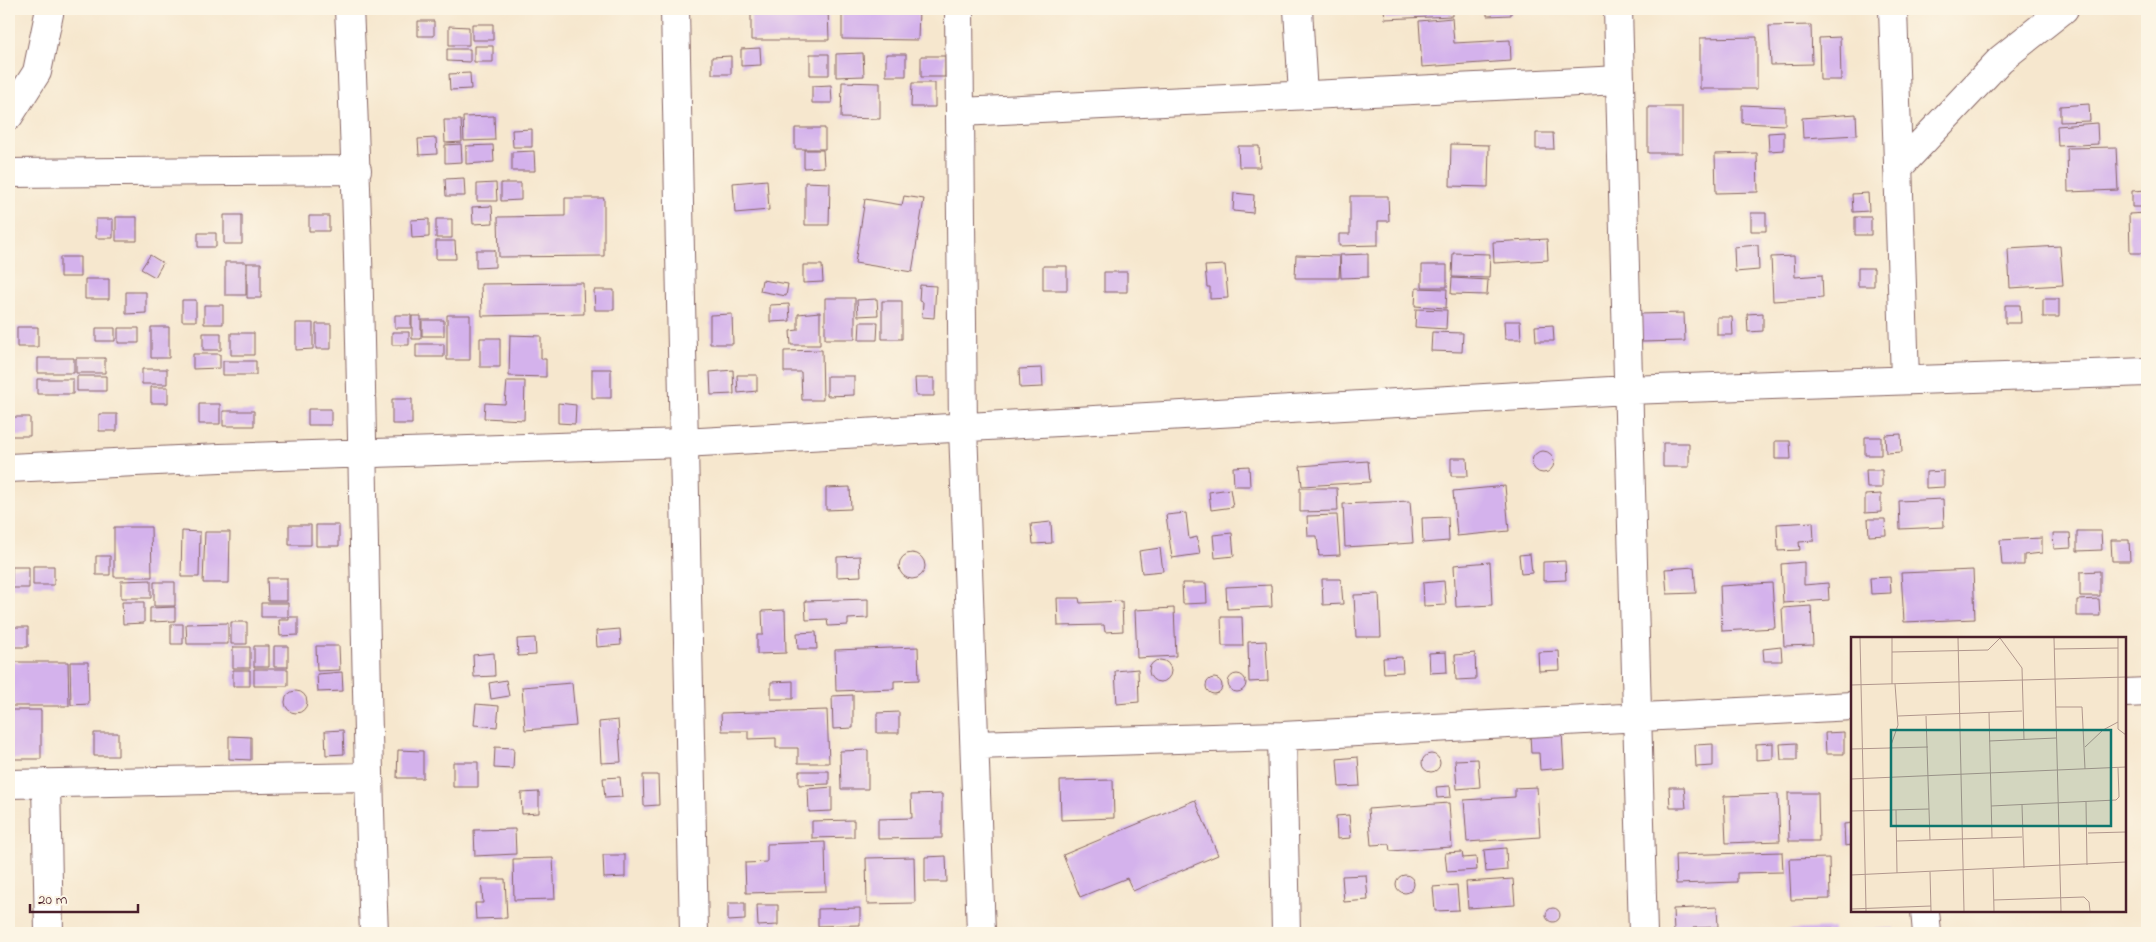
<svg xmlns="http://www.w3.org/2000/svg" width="2156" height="942" font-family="'Indie Flower',sans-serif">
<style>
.building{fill:#d4b2ec}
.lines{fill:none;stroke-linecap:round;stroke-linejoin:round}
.street-casing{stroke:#866564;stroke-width:30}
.street{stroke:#fff;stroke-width:28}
.inset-road{fill:none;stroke:#b1978d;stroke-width:1}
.view{fill:#0f766e;fill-opacity:0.15;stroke:#0f766e;stroke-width:2.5}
.inset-edge{fill:none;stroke:#4a1f2b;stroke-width:2.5}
</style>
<rect width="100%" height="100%" fill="#fcf5e5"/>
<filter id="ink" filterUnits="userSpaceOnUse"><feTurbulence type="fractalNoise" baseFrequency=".02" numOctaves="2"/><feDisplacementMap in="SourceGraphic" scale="10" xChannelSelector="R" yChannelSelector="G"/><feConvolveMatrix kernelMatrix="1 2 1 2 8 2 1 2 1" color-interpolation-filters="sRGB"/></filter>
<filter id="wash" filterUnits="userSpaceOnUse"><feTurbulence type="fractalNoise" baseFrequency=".0096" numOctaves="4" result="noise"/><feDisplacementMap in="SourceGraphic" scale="20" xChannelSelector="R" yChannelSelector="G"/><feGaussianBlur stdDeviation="1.12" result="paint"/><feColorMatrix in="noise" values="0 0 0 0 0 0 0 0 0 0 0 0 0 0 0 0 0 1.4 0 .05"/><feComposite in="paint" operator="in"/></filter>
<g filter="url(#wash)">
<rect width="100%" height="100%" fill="#f6e7ce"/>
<g id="blocks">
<!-- building -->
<path class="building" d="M751 9H828L829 40H751Z
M842 9H919L918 40 842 39Z
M1384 9H1452V16L1385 19Z
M1487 9H1511V15L1487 16Z
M1738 9H1756V13H1738Z
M1452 18 1454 43 1510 40 1511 61 1422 67 1419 21Z
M418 21H434V36H418Z
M472 24H493V40H472Z
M1811 25 1812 64 1771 65 1769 26Z
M449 26 469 27V45H449Z
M1757 37V89H1700V38Z
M1840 37 1841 80H1820L1819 38Z
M474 46H493V62H474Z
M760 48 761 65 741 66V49Z
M447 49H470V62L447 61Z
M863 53 864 76 836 77V54Z
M810 54H829V75H810Z
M886 54H906V76H886Z
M731 56V74H712V57Z
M921 56H945V77H921Z
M470 73 471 89 450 90 449 74Z
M842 82 880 83V119L841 118Z
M912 83H935V107H911Z
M831 85 832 103H812V86Z
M2089 104 2090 121 2060 122V106Z
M1742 105 1785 107V125L1742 123Z
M1648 107H1682V153H1648Z
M1856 114 1857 135 1803 138 1802 118Z
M494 116 495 140 464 141 463 117Z
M444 120H461L462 142 445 143Z
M2097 123 2098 144 2058 146 2057 126Z
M795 128H825V149H795Z
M532 129V147H513L512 130Z
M1784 132V150L1769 151 1768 133Z
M1536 133H1553L1554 149H1536Z
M436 138 437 154 419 155 418 139Z
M461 144 462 162 445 163V145Z
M1451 144 1489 145 1488 187 1450 186Z
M493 145 494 162 466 164V146Z
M1238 146H1259L1260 167H1239Z
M2116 147 2118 190 2068 192 2067 148Z
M804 150H823L824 167 804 168Z
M534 151 535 171H512V152Z
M1757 153 1758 192 1716 193 1715 154Z
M464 178 465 196H446L445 179Z
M767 180 769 210 735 213 733 183Z
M805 182 830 183 829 225H805Z
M496 183 497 201H477V184Z
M501 183H521V200L501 201Z
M2147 190V207H2132V191Z
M1234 193 1254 195 1253 213 1233 211Z
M1868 193 1869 211 1853 212 1852 194Z
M904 196 924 199 912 272 855 263 865 199 902 205Z
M1350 196H1388L1389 221H1378V245L1339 246V234H1350Z
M565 198H604V256L499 257 498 217 565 216Z
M492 206 493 223 473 224 472 207Z
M1751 213H1766V231H1751Z
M2147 213V253H2130L2129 214Z
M224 215H242V244H224Z
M309 216H329V231H309Z
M116 217H137V241H116Z
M1855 217H1871V235H1855Z
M96 219H113V238H96Z
M429 219V237L412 238 411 220Z
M436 219H452V238H436Z
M198 233H216V247H198Z
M1547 239 1548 260 1494 263 1493 242Z
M436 241H455L456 259H436Z
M1758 245 1759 270 1735 272 1734 247Z
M2060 246 2063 285 2010 288 2008 249Z
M476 250H495V267L476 268Z
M1453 253 1490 254 1489 278 1452 277Z
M1368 254V277L1341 278 1340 255Z
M150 255 163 263 155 277 141 269Z
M1296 255 1340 256 1339 278H1295Z
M1794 256 1795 277 1822 275 1823 298 1773 301 1771 257Z
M60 257H80V277H60Z
M225 262H246V295H225Z
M247 263H261V298H247Z
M803 265H822L823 282 803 283Z
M1225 265 1228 298 1210 299V287H1207L1205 266Z
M1422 265H1447V287H1422Z
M1043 266H1067V290H1043Z
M1858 268H1874V286H1858Z
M1104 272H1127V292H1104Z
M1452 278 1488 280 1487 295 1451 294Z
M85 279H109V299H85Z
M762 280 788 284 786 296 760 291Z
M583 283 584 314 482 316 481 284Z
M920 285 936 286 934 318 922 317 923 302 919 301Z
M1416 288 1447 289 1446 308 1415 306Z
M594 290H614V310H595Z
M126 292H146V313L126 314Z
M825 298H855V339H825Z
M877 299 878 315 858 316 857 300Z
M2043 299H2059V317H2043Z
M182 300H196V321H182Z
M882 301H902V339H882Z
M789 304 790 321 770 322V305Z
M204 305H223V324H204Z
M2005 305H2020L2021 323H2005Z
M1416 309 1447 310 1446 329 1415 327Z
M820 312V345H791L790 331 798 330V314Z
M1684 313 1685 341 1640 342 1639 314Z
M1763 313V331L1748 332 1747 314Z
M732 314 733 344H710V315Z
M395 315H411V328H395Z
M447 315H470V360H447Z
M412 316H421V339H412Z
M1717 317H1732L1733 335H1717Z
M422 320H444V336H422Z
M1504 321H1520L1521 339H1505Z
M860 322H878L877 340H859Z
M296 323H313V349L296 350Z
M316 324H331V349H316Z
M1553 325 1554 341H1536L1535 326Z
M17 327H38V347H17Z
M151 327H169V358H151Z
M96 328H115V341H96Z
M118 328H139V343H118Z
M392 332H409V345H392Z
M1432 332 1463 333 1462 352 1431 351Z
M203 333H221V350H203Z
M231 333H254V355H231Z
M510 335 541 336V359H546V377L509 376Z
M480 338H500V367H480Z
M416 344H444V357H416Z
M822 350 823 400H802L801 372H784V351Z
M193 354H220V368L193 369Z
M38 358H74V373H38Z
M76 358H105V373H76Z
M223 361H256V375H223Z
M1042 368 1043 387 1020 388 1019 369Z
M142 369H167V384H142Z
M592 369H611V398H592Z
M733 370 734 394 711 395 710 372Z
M737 375H757V391L738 393Z
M77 376H106V391H77Z
M827 376H854V395L827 396Z
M915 378H934V396H916Z
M37 379H73V394H37Z
M507 381H525L524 420 484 418 485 403 505 404Z
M151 387H168V403H151Z
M392 399H412V424H392Z
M558 403 576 405 575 424 558 423Z
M199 404H220V424H199Z
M308 409H331V425H308Z
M223 411H254V426H223Z
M99 414H117V431H99Z
M9 417H30V436H9Z
M1901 434 1902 452 1886 453 1885 435Z
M1865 437H1881V455H1865Z
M1775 441H1790L1791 459H1775Z
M1663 443H1689V467H1663Z
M1532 462a11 11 0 1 1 22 0a11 11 0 1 1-22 0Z
M1451 458H1467L1468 476H1451Z
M1368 461 1370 482 1302 486 1300 466Z
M1249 466 1250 486H1234L1233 467Z
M1866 470H1882V488H1867Z
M1944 471V487L1926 488V472Z
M1505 486 1509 531 1457 536 1453 491Z
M850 487 851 509 826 510V488Z
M1300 488H1337L1338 511 1300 512Z
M1230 489 1233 507 1211 510 1209 492Z
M1881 494V512L1865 513V495Z
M1943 499 1944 527 1900 529 1899 501Z
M1410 501 1413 543 1345 547 1343 504Z
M1186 513 1189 539 1197 537 1200 554 1172 558 1166 515Z
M1337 515 1340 555 1319 556 1317 536H1308L1307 516Z
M1448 517 1449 541 1423 543 1422 518Z
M1868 519H1885L1886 535 1869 536Z
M1051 522 1052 543 1033 544 1031 524Z
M1813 522 1814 541 1799 542 1800 550 1778 551 1777 524Z
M289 525H311V545H289Z
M316 525H339V546H316Z
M114 527H151L152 577H114Z
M182 531 200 532 199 577H181Z
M2077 531H2101L2102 550 2077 551Z
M205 532H230L229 583H203Z
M1232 533 1234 556 1215 558 1213 535Z
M2053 533H2070L2071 548 2054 549Z
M2042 538V553L2024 555V565H2002L2000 540Z
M2111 540H2129L2130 561H2112Z
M1160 548 1163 571 1142 573 1139 551Z
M899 566a13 13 0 1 1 26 0a13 13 0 1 1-26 0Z
M1530 554 1532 573 1521 574 1519 555Z
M96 556H110V575H96Z
M860 556 861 576 837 577V557Z
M1565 561 1566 580 1543 581V562Z
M1490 562 1492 605 1456 607 1454 565Z
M1804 562V585L1828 583 1829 600 1783 603 1781 564Z
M33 566H54V585H33Z
M12 567H29V588H12Z
M1694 567 1696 593 1667 594 1665 569Z
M1973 570 1975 619 1904 622 1901 573Z
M2100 571V596H2080V572Z
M1890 577 1891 593 1871 594 1870 578Z
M267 578H287V601H268Z
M1322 579H1341L1343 604 1323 605Z
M151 580V598H121V581Z
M1444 581 1446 605 1424 606 1423 583Z
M154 582H175V606H154Z
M1182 583H1206L1207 603 1183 604Z
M1772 583 1775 628 1722 631 1720 586Z
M1271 585 1272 607 1227 609 1226 587Z
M1379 594 1381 637H1356L1354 595Z
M1057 598H1079L1080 603 1122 601 1123 631 1105 632 1104 625 1058 626Z
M868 599V618L848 619V625L828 626 827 619 806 620 805 601Z
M2099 599 2100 616H2077V600Z
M122 602H144V623L123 624Z
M261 603H288V617H261Z
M1811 606 1813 645 1784 646 1782 608Z
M175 607V621L150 622V608Z
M1174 608 1176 656 1137 658 1135 610Z
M785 610 786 653 757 654V635H763L762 611Z
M289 617H298V635L280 636 279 620H289Z
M1221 617H1242L1243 646H1222Z
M231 622H247V644H231Z
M228 623V644H187L186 624Z
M171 624H183V644H171Z
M11 627H28V647H11Z
M620 629 621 645 597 647 596 631Z
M816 632 817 649H798L797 633Z
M535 638 536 655 518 656 517 639Z
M1266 641 1268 681 1249 682 1248 642Z
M254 646H269V667H254Z
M274 646H288V667H274Z
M316 646H339L340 670 317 671Z
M233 647H250V668H233Z
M918 647 919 680 894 681V689L836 691 835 650Z
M1781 647 1782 661H1764L1763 649Z
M1559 651 1560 670 1539 671 1538 652Z
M1446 652 1447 672 1430 673 1429 653Z
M494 653 495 676 474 677 473 655Z
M1475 653 1476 679 1456 680 1455 655Z
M1402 657 1403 672 1384 673 1383 658Z
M1149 671a11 11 0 1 1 22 0a11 11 0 1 1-22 0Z
M11 662H68L69 706H11Z
M70 662H88L89 704 71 705Z
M254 669H288V686H254Z
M1138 669 1139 702 1117 704 1115 671Z
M233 670H250V686H233Z
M342 672 343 691 318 692 317 674Z
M1228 683a9 9 0 1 1 18 0a9 9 0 1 1-18 0Z
M1206 686a8 8 0 1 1 16 0a8 8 0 1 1-16 0Z
M506 680 509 696 491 699 489 683Z
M793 681V699H771V682Z
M572 683 576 726 525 730 522 687Z
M285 702a11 11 0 1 1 22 0a11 11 0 1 1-22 0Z
M853 695V728L833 729 832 696Z
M476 704 499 706 497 727 474 725Z
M10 710H41V759H11Z
M827 710 829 763H798V748H776V738L748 739V731H722L721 713Z
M899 712V733H877V713Z
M618 720 621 762 601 763 599 722Z
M343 730 344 754 326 755 325 731Z
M1562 732 1564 768 1540 770 1539 753H1531L1530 734Z
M1844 732V754H1826L1825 733Z
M94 733H118V756H94Z
M229 736 251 737V760L229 759Z
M1773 743V759L1756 760V744Z
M1797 743V760H1781L1780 744Z
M1713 744V766L1696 767 1695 745Z
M495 747 514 748 513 769 494 768Z
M398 750 423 751V778H397Z
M868 750V789H841L840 751Z
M1422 763a9 9 0 1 1 18 0a9 9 0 1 1-18 0Z
M1358 757 1360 786 1339 787 1337 759Z
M1478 759 1480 787 1457 789 1455 760Z
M453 762H478V787H453Z
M799 771H829V784L799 785Z
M643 775H658L659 805 644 806Z
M620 777 622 797 605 798 603 778Z
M1113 780 1114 818 1061 820 1060 781Z
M1450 786 1451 797 1437 798 1436 787Z
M832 787V811L809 812 808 789Z
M1537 787 1540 837 1467 842 1464 800 1515 797V788Z
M1669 787H1684L1686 808H1670Z
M539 792V813L522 814 521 793Z
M1788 793H1818L1819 841H1789Z
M942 794V838L878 839V819L912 818 911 795Z
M1778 794 1780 841 1726 843 1724 796Z
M1195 800 1218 855 1133 891 1127 878 1080 897 1063 855Z
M1449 803 1452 847 1390 851 1389 844 1371 845 1368 809Z
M1349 815 1351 838 1337 839 1336 816Z
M854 820V837L812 838V821Z
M1852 823V845L1845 846 1844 824Z
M515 829 516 854 475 856 474 830Z
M825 842 826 891 746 893 745 863 767 862V844Z
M1506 848 1507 870 1486 872 1484 850Z
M1462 852 1463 858 1476 857 1477 870 1447 872 1445 853Z
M1782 852 1783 872 1737 873V882L1676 884 1675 855Z
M603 855H625V877L604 878Z
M946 856 947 882H925V857Z
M914 857 915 903 867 904 866 858Z
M553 858 555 899 514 900 513 859Z
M1829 858 1830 899 1791 900 1789 859Z
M1366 875 1368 900 1344 902 1342 876Z
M1396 884a9 9 0 1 1 18 0a9 9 0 1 1-18 0Z
M481 879H505L507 918 476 919 475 903H483Z
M1513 879 1515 905 1468 908 1466 882Z
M1457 885 1459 910 1435 911 1433 887Z
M728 903H745V920L728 921Z
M757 905H778V925L758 926Z
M1717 907 1718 927 1693 928V932L1674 933 1673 909Z
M860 908V925L818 926V909Z
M1546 915a7 7 0 1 1 14 0a7 7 0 1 1-14 0Z
M1833 928V933H1785V930Z
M1894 928V933H1871V929Z"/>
</g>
</g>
<g filter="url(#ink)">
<use href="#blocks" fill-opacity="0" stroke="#866564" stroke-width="1"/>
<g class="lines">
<!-- street casing -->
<g class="street-casing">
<path id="street" d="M349 9C364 317 362 625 374 933
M675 9 694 933
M959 9 963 428 981 933
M1298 9 1303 95
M1618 9 1643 933
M1893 9 1905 379
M960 112 1620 80
M9 116 37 72 50 9
M1898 168 2001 59 2064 9
M9 173 357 170
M9 468 220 458 683 443 1628 390 2147 372
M2125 693 2147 692
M1282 736 1286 933
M976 745 1282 736 1852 706
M46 783 49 933
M9 784 368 777
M1925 911 1927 933"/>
</g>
<!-- street -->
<use href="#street" class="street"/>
</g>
</g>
<!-- overview -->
<g transform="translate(1851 637)">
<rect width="275" height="275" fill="#f6e7ce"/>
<path class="inset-road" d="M9 1 15 274M41 1V47M107 1 113 274M149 1 171 31 173 103M203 1 210 274M267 1V92L275 98M203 12 267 11M41 15 137 13 149 1M0 48 275 40M205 70H231L234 132M138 75 141 201M47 79 171 74M75 79 79 203M138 104 205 101M234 110 252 93 267 85M39 111 47 88 44 47M0 112 77 110M0 142 275 130M235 165 236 228M171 168 173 231M140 169 265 163 268 160 267 131M45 173 46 236M0 174 78 172M237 196 275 195M46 204 171 200M142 232 143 274M79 235 80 274M0 238 275 225M143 263 233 260 238 265 239 274M0 272 80 269"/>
<path class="view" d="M40 93H260V189H40Z"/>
<rect width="275" height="275" class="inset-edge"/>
</g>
<!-- margin -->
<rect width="2156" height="942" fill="none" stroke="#fcf5e5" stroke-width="30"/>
<!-- scale -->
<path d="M30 904v8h108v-8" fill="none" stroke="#4a1f2b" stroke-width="2.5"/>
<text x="38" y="904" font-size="15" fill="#4a1f2b" stroke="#fcf5e5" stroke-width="4" paint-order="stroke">20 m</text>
</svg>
